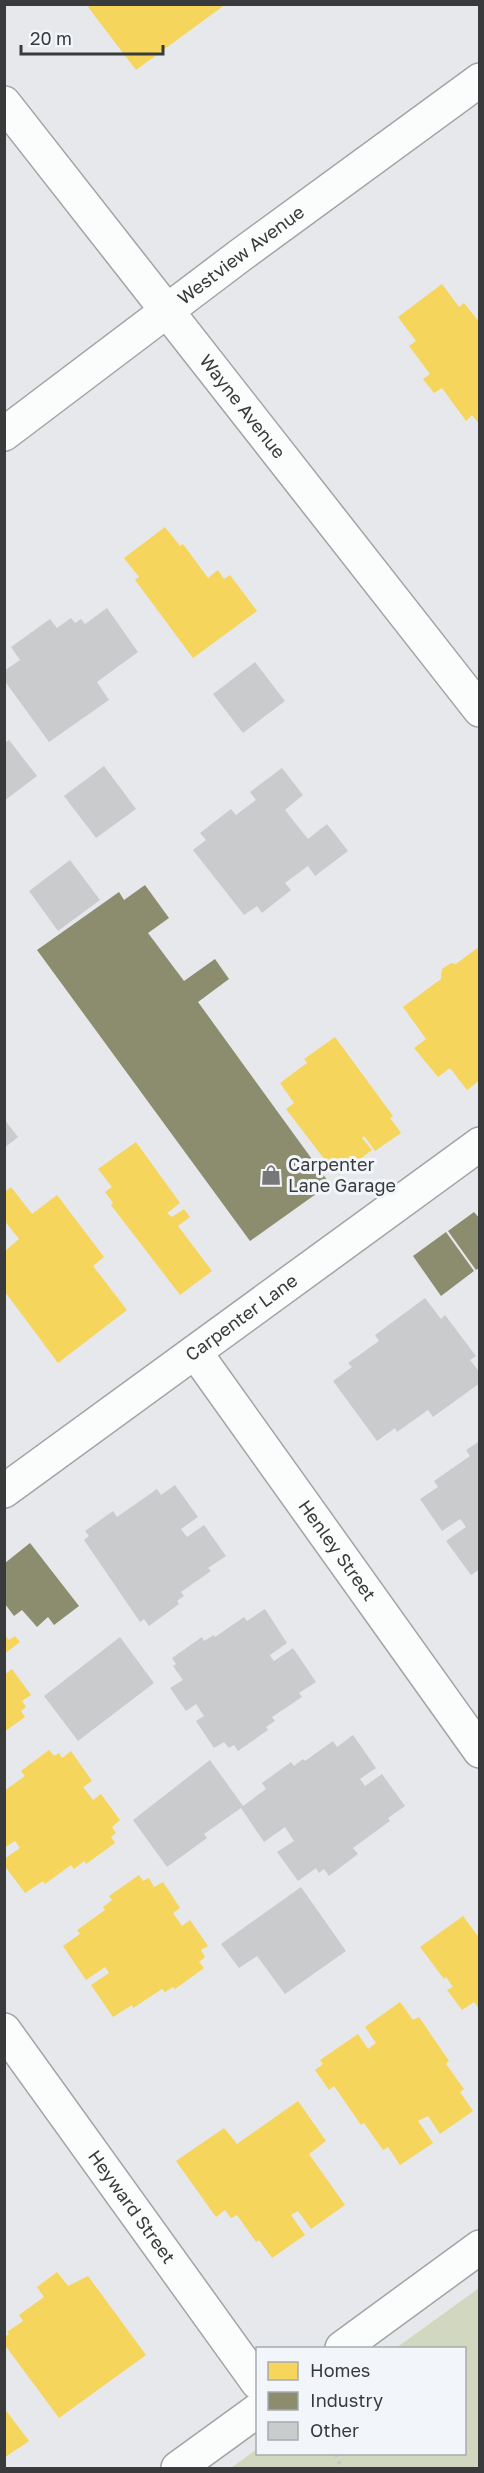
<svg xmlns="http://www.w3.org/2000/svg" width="484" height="2473" font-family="'Golos Text',sans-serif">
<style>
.green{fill:#d1d8bf}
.homes{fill:#f6d55c}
.industry{fill:#8c8c6e}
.building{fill:#cacbcd}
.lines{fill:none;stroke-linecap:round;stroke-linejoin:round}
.street-casing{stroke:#a1a3a5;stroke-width:36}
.path{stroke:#c6c7c8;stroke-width:4;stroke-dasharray:3 4.5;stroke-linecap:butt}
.street{stroke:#fbfcfc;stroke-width:33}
.labels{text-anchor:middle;stroke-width:6;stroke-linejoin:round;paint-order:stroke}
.street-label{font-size:18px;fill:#393a3c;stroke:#f2f6fb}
.poi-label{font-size:18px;fill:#393a3c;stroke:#f2f6fb;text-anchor:start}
</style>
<rect width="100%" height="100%" fill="#e6e8eb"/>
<!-- green -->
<path class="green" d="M479 2288V2468H231L257 2449 258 2454H464V2348H396Z"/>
<!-- homes -->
<path class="homes" d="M92 4H226L136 70 88 7Z
M442 284 459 307 464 303 480 323V425L472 415 466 421 442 388 434 393 423 379 430 374 409 346 416 341 398 317Z
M165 527 180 546 183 544 208 578 218 570 224 579 230 575 257 611 193 658 135 580 139 577 124 558Z
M480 946V1080L467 1090 450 1068 438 1077 414 1048 426 1039 403 1007 441 979 442 969 451 963 456 964Z
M335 1037 393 1116 390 1118 401 1133 375 1151 364 1136 362 1138 372 1150 339 1175 330 1162 328 1164 286 1109 294 1103 280 1083 307 1063 304 1059Z
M136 1142 180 1203 167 1213 172 1217 184 1209 190 1217 178 1226 212 1271 180 1295 111 1205 113 1203 105 1192 112 1187 98 1169Z
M11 1187 32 1214 57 1195 104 1257 93 1266 127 1310 58 1363 5 1292V1251L19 1239 4 1220V1192Z
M4 1634 9 1640 15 1636 20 1642 4 1654Z
M12 1669 31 1695 22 1701 26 1707 21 1711 25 1717 4 1732V1675Z
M49 1750 54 1756 59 1753 62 1758 71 1751 92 1781 83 1787 93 1800 101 1794 120 1820 112 1827 116 1833 111 1837 115 1843 86 1864 84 1861 74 1869 71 1865 45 1884 43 1881 25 1893 4 1865V1859L20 1848 15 1841 4 1848V1791L25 1776 21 1771Z
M139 1875 143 1881 149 1878 154 1887 163 1882 180 1908 173 1913 182 1926 190 1920 208 1946 201 1950 205 1957 199 1962 204 1968 175 1989 173 1987 165 1992 162 1989 133 2008 132 2005 113 2017 91 1985 109 1973 105 1967 86 1980 63 1946 80 1934 77 1930 105 1910 103 1907 112 1900 109 1896Z
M463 1916 480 1939V2010L474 2002 462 2010 447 1990 453 1987 446 1977 444 1979 420 1947Z
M400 2002 413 2020 419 2017 449 2061 446 2064 464 2089 460 2092 473 2111 440 2134 428 2116 418 2121 433 2143 400 2165 388 2147 383 2150 364 2123 361 2125 334 2086 329 2090 315 2070 323 2064 320 2060 358 2034 368 2049 376 2043 365 2027Z
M298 2101 326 2141 309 2154 345 2205 311 2229 298 2211 291 2215 305 2235 272 2258 259 2240 256 2242 237 2215 231 2218 225 2210 216 2217 176 2161 224 2128 237 2144Z
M57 2272 68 2286 88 2276 146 2355 59 2418 4 2344V2337L9 2334 7 2332 23 2321 19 2315 44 2297 37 2287Z
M4 2408 29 2441 4 2458Z"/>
<!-- industry -->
<path class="industry" d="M145 885 169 918 148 933 184 981 215 959 229 979 198 1002 330 1184 250 1241 37 950 119 892 124 900Z
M474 1212 480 1219V1267L476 1270 448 1231Z
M446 1232 474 1271 441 1296 413 1256Z
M30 1543 79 1606 54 1625 48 1617 37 1627 22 1610 14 1616 5 1604V1563Z"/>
<!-- building -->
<path class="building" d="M107 608 138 652 97 682 109 700 49 742 4 680V671L20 660 11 647 50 619 57 628 71 618 75 623 81 619 85 624Z
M255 662 285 701 243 733 213 694Z
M9 740 37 776 4 801V743Z
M104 766 136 809 96 838 64 796Z
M282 768 303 795 285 810 296 824 308 839 327 824 348 851 315 876 308 866 285 883 291 890 262 913 257 906 244 915 193 850 206 840 200 833 231 809 236 815 256 800 250 792Z
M70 860 100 900 58 931 29 891Z
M4 1119 18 1137 4 1148Z
M425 1298 441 1319 445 1315 476 1356 470 1360 480 1373V1383L433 1417 428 1410 397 1432 395 1428 377 1441 333 1381 352 1367 348 1363 379 1341 375 1335Z
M480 1441V1569L471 1575 446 1541 466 1527 462 1521 460 1519 442 1531 420 1499 438 1487 434 1481 470 1456 466 1450Z
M175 1485 198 1517 181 1529 187 1537 204 1525 226 1556 208 1568 211 1571 181 1592 184 1596 177 1601 179 1604 149 1626 144 1619 140 1622 84 1540 89 1536 85 1531 113 1511 117 1517 157 1489 161 1495Z
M265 1609 287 1643 270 1655 271 1657 274 1661 293 1648 316 1682 299 1693 302 1697 272 1717 275 1721 266 1727 268 1730 238 1751 234 1745 229 1748 224 1742 214 1748 196 1721 204 1716 196 1704 186 1711 170 1688 183 1680 173 1666 176 1664 172 1658 202 1637 204 1641 214 1635 215 1637 244 1617 247 1621Z
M120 1637 154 1683 78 1741 44 1696Z
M353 1735 376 1768 360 1779 363 1783 365 1786 382 1774 405 1806 388 1818 390 1821 353 1848 358 1854 329 1876 324 1869 319 1873 316 1868 298 1881 277 1852 294 1841 285 1827 264 1842 241 1808 204 1834 207 1838 167 1867 133 1820 210 1760 243 1806 266 1789 262 1783 291 1762 294 1766 303 1759 305 1761 333 1741 337 1747Z
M301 1887 346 1951 285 1994 257 1956 239 1968 221 1944Z"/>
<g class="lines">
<!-- street casing -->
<g class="street-casing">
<g id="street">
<path id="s1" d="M4 103 480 710"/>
<path id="s2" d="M4 434 242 254 480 80"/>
<path id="s3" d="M195 1352 480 1751"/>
<path id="s4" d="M4 1491 480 1144"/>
<path id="s5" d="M4 2030 258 2383"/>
<path d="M342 2348 480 2247"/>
<path d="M178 2468 258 2410"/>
</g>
</g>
<!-- path -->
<path class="path" d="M336 2454 341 2468"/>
<!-- street -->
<use href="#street" class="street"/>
</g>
<!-- icons -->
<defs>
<g id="shop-bare" transform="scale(1.62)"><path d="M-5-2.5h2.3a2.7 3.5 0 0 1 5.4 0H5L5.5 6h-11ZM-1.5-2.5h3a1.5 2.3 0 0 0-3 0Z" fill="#767779" stroke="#f2f6fb" stroke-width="2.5" paint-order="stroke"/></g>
</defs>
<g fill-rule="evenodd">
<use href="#shop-bare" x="271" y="1175"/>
</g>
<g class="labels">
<!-- street labels -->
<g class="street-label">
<text dy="6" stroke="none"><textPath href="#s2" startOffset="297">Westview Avenue</textPath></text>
<text dy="6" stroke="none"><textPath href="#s1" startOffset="386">Wayne Avenue</textPath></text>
<text dy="6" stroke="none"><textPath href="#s4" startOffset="294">Carpenter Lane</textPath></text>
<text dy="6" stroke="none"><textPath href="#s3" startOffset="244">Henley Street</textPath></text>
<text dy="6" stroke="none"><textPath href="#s5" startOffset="218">Heyward Street</textPath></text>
</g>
<!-- poi labels -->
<g class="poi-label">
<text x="288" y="1171">Carpenter<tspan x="288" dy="21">Lane Garage</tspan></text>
</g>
</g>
<!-- border -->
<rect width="484" height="2473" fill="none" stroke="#393a3c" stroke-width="12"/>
<!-- legend -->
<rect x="256" y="2347" width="210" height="108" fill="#f2f6fb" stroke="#a8abaf" stroke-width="1.5"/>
<rect x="268" y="2362" width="30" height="18" fill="#f6d55c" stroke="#a8abaf" stroke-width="1.5"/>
<text x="310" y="2377" font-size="18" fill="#393a3c">Homes</text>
<rect x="268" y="2392" width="30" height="18" fill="#8c8c6e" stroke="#a8abaf" stroke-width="1.5"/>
<text x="310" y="2407" font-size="18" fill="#393a3c">Industry</text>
<rect x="268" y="2422" width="30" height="18" fill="#cacbcd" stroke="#a8abaf" stroke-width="1.5"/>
<text x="310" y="2437" font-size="18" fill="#393a3c">Other</text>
<!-- scale -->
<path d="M21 45v9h142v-9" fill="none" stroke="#393a3c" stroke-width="3"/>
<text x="30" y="45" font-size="18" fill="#393a3c" stroke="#f2f6fb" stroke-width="4.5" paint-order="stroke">20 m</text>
</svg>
